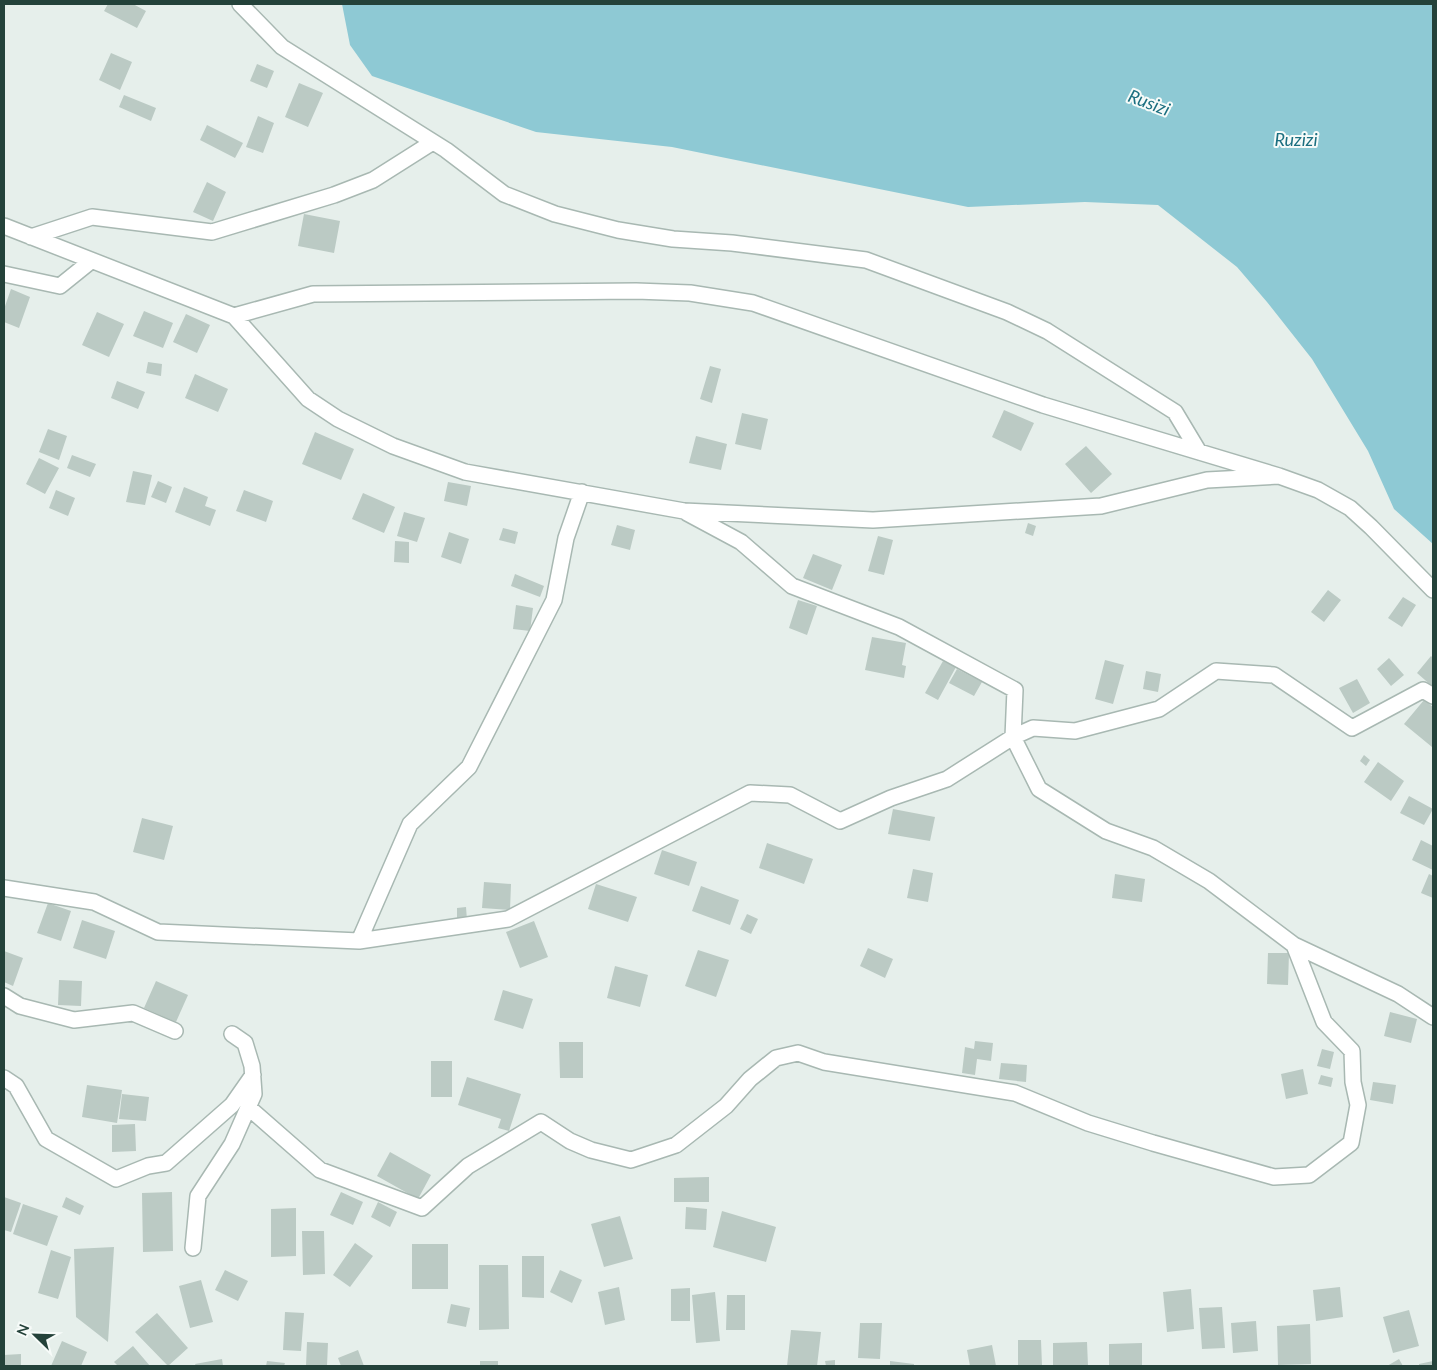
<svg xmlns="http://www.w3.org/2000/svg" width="1437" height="1370" font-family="Lato,sans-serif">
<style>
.water{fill:#8ec9d4}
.building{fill:#bbcac4}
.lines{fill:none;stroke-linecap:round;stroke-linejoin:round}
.street-casing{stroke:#a8b8b2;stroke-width:18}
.street{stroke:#fff;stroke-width:15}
.labels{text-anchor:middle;stroke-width:4;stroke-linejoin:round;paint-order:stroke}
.water-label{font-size:18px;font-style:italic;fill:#1c6f80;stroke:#f7fbf9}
</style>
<rect width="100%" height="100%" fill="#e6efeb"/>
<!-- water -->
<path class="water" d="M342 4H1433V544L1394 509 1368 451 1312 359 1267 302 1237 267 1158 205 1085 202 968 207 672 147 536 132 372 76 350 45Z"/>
<!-- building -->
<path class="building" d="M108 4H133L146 11 137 28 104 11Z
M111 53 132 62 120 90 99 80Z
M257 64 274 71 267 88 250 81Z
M299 83 323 93 308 127 285 117Z
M124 95 156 108 151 121 119 107Z
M258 116 274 123 263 153 246 147Z
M207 125 243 143 235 158 200 140Z
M207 182 226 192 213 221 193 212Z
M304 214 340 221 334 253 298 246Z
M11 289 30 297 19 328 4 322V309Z
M144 311 173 323 163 348 133 336Z
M97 312 124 324 109 357 82 345Z
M186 314 210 325 197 353 173 342Z
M148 362 162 364 161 376 146 373Z
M710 366 721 369 712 403 700 399Z
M195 374 228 389 218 412 185 398Z
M117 381 145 392 138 409 111 398Z
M1004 410 1034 423 1021 451 992 437Z
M742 413 768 419 761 450 735 444Z
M48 429 67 436 59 460 39 452Z
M315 432 354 449 341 480 302 464Z
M696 436 727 444 721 470 689 463Z
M1086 446 1112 474 1091 493 1065 464Z
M72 455 96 464 90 477 67 468Z
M39 458 59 468 45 494 26 484Z
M133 471 152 475 145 505 126 502Z
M158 481 172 487 166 503 151 497Z
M448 482 471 486 467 506 444 501Z
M184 487 208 497 205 506 216 510 210 526 175 512Z
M56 490 75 498 68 516 49 508Z
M244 490 273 501 266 522 236 511Z
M363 493 395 507 384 533 352 519Z
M404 512 425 518 417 542 397 536Z
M1028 523 1036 526 1033 536 1025 533Z
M617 525 635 530 630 550 611 545Z
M503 528 518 532 515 544 499 540Z
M449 532 469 539 461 564 441 557Z
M878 536 893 540 884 575 868 571Z
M395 541 409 542V563L394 562Z
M813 554 842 565 832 590 803 578Z
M515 574 544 586 540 597 511 586Z
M1328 590 1341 600 1324 622 1311 612Z
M1403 597 1416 605 1402 627 1388 618Z
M798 600 817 606 807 635 789 628Z
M516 605 533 608 530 631 513 629Z
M872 637 906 643 902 665 906 666 904 678 865 670Z
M1431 656 1433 658V687L1417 673Z
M1389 658 1404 675 1391 686 1377 669Z
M1105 660 1124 665 1113 704 1095 699Z
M943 661 956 667 938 700 925 693Z
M957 669 982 682 974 696 949 683Z
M1146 671 1161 674 1158 692 1143 689Z
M1357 679 1370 703 1353 713 1339 688Z
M1424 700 1433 707 1432 747 1404 724Z
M1364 755 1370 760 1366 766 1360 761Z
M1378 762 1404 781 1391 801 1364 782Z
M1409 796 1433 809 1424 825 1400 813Z
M893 809 935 817 930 841 888 834Z
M142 818 173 826 164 860 133 852Z
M1421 840 1433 846V870L1412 860Z
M767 843 813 859 804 884 759 868Z
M662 850 697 862 689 886 654 874Z
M913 869 933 873 928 902 907 898Z
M1115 874 1145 879 1142 902 1112 898Z
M1429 874 1433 876V898L1421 893Z
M484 882 511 884 510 910 482 908Z
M596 884 637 897 628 922 588 909Z
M701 886 739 900 730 925 692 911Z
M48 903 71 911 61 941 37 933Z
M466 907 467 920H457V908Z
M747 914 758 919 751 934 740 929Z
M82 920 115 931 106 959 73 948Z
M534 921 548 957 520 968 506 932Z
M868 948 893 959 885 978 860 966Z
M698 950 729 960 716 997 685 986Z
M4 951 23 958 13 986 4 982Z
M1268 953H1289L1288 985 1267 984Z
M615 966 648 975 640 1007 607 998Z
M59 980 82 981 81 1006 58 1005Z
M156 981 188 995 176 1022 144 1008Z
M503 990 533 999 523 1029 494 1020Z
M1390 1012 1417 1019 1411 1043 1384 1036Z
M975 1041 993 1043 991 1061 977 1059 975 1075 962 1073 965 1047 974 1049Z
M559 1042H583V1078H560Z
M1322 1049 1334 1052 1330 1069 1317 1066Z
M431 1061H452V1097H431Z
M1001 1063 1027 1065 1026 1082 999 1079Z
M1303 1069 1308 1094 1286 1099 1281 1074Z
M1321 1075 1333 1078 1331 1087 1318 1084Z
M467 1077 521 1094 509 1131 498 1128 501 1119 458 1105Z
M1373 1082 1396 1085 1393 1104 1370 1100Z
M87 1085 122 1090 117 1123 82 1117Z
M122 1094 149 1097 146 1121 119 1119Z
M135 1124 136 1151 112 1152V1125Z
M390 1152 431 1175 418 1199 377 1176Z
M709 1177V1202H674V1178Z
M172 1192 173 1251 143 1252 142 1193Z
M341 1192 363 1202 353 1225 330 1215Z
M4 1197 21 1203 11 1232 4 1230Z
M66 1197 84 1206 80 1215 62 1207Z
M378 1202 397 1212 390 1227 371 1217Z
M23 1204 58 1216 47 1246 13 1234Z
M686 1207 707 1209 706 1230 685 1229Z
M296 1208V1256L271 1257V1209Z
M722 1211 776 1227 766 1262 713 1247Z
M620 1216 633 1259 604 1267 591 1224Z
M302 1231H324L325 1274 303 1275Z
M355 1243 373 1256 350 1287 333 1275Z
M412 1244H448V1289H412Z
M114 1247 108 1342 76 1317 74 1249Z
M51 1250 71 1257 58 1299 38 1293Z
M522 1256H544V1298L522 1297Z
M479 1265H508L509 1329 479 1330Z
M225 1270 248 1281 238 1301 215 1290Z
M560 1270 582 1280 572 1303 550 1292Z
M201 1280 213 1322 190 1328 179 1286Z
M619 1287 625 1320 605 1325 598 1292Z
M1340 1287 1343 1317 1316 1321 1313 1290Z
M690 1288V1321H671V1289Z
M1191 1289 1194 1329 1167 1332 1163 1292Z
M715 1292 720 1341 696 1343 692 1295Z
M727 1295H745V1330H726Z
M451 1304 470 1308 466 1327 447 1323Z
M1222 1307 1225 1348 1202 1349 1199 1308Z
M1409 1310 1419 1346 1393 1353 1383 1317Z
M285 1312 304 1313 301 1351 283 1350Z
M157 1313 188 1348 168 1366 135 1332Z
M1256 1321 1258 1351 1233 1353 1231 1323Z
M860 1323H882L880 1359 858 1358Z
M1310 1324 1311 1364 1278 1365 1277 1326Z
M791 1330 821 1332 817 1366H787Z
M1018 1340H1041L1042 1366H1018Z
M62 1341 87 1352 81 1366H51Z
M307 1342 328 1343 327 1366H306Z
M1087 1342 1088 1366H1053V1343Z
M1142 1343V1366H1109V1344Z
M992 1345 996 1366H970L967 1350Z
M133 1346 150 1366H118L114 1362Z
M358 1350 364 1366H341L338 1358Z
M21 1354V1366H4V1355Z
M222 1359 223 1366H196L195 1364Z
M1399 1359 1403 1366H1387Z
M835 1360V1366H826L825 1361Z
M267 1361 285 1363 284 1366H266Z
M480 1361H498V1366H480Z
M890 1361 914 1364V1366H890Z
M1433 1361V1366H1419V1364Z"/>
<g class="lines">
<!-- street casing -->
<g class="street-casing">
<path id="street" d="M240 4 282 47 446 150 504 194 555 214 618 230 673 239 732 243 866 260 1007 312 1047 331 1175 412 1199 452
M4 226 234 316 308 399 338 419 393 446 465 472 684 511 873 520 1101 506 1207 480 1279 476
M31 237 92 217 212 232 334 195 373 180 433 142
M4 274 60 286 91 261
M234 316 313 294 636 291 690 293 753 303 1043 405 1279 476 1318 490 1350 508 1371 527 1433 590
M687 513 741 542 792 586 899 627 1015 690 1013 737 1039 789 1106 831 1153 848 1209 881 1294 945 1398 994 1433 1017
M4 888 94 902 158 932 359 941 508 919 750 793 790 795 840 821 891 798 947 779 1013 737 1033 728 1075 731 1159 709 1216 671 1274 675 1352 728 1423 690 1433 696
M359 941 410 824 469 767 554 600 566 538 582 492
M4 996 20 1006 74 1020 133 1013 175 1031
M4 1078 16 1086 46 1139 116 1179 148 1166 166 1163 232 1105 253 1075
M248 1107 320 1170 422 1208 468 1166 541 1122 570 1141 591 1150 631 1160 676 1145 726 1106 750 1079 776 1058 798 1053 824 1062 1015 1093 1088 1123 1153 1143 1274 1177 1309 1175 1351 1143 1358 1105 1353 1082 1352 1051 1324 1022 1294 945
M193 1248 198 1196 232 1144 254 1094 252 1066 245 1043 232 1034"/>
</g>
<!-- street -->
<use href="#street" class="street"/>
</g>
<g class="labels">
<!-- water labels -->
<g class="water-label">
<text transform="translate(1149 103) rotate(21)" y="6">Rusizi</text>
<text x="1296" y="146">Ruzizi</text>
</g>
</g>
<!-- border -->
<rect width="1437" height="1370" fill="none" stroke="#24423a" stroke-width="10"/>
<!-- north arrow -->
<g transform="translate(35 1335) rotate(293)" stroke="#f7fbf9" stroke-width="4" paint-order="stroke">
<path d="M0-4L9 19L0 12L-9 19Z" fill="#24423a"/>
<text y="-8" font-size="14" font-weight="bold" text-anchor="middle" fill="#24423a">N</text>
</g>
</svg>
